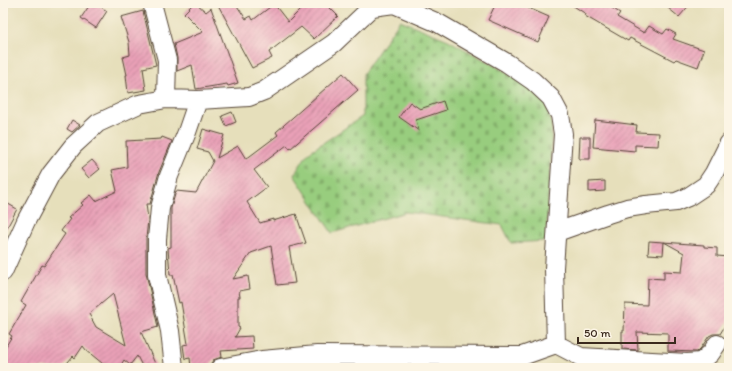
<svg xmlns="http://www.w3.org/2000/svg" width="732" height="371" font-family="Itim,sans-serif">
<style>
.cemetery{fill:url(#cemetery-stones);stroke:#6a7c4e}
.building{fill:url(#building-hatch);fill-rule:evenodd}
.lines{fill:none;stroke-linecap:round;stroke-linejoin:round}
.minor-casing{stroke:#554536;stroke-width:20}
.minor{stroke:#fff;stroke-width:18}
</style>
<defs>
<pattern id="cemetery-stones" width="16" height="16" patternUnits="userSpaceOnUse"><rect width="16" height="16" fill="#98cd7e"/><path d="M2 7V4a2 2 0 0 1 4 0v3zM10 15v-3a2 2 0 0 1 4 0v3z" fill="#84b06c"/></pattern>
<pattern id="building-hatch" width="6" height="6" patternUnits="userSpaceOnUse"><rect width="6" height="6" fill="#e9a0b7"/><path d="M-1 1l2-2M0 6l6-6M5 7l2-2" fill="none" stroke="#be8394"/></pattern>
</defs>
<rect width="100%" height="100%" fill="#fcf5e5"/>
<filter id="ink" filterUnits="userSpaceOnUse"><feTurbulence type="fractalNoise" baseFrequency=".025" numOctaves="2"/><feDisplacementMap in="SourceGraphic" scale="8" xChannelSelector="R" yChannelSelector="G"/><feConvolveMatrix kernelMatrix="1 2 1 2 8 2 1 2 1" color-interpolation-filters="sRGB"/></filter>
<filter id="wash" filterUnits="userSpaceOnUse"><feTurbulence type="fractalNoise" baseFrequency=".012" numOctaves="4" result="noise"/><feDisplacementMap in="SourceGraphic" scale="16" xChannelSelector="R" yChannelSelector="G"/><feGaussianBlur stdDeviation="0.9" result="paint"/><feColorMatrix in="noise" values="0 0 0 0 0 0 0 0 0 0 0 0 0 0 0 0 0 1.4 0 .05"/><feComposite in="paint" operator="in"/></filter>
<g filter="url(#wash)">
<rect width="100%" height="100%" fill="#e6dfbb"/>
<!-- cemetery -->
<path class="cemetery" d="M400 20 448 40 504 71 533 88 546 103 552 124 546 241 511 243 502 225 406 212 332 233 294 175 308 153 363 116V74Z"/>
<g id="blocks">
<!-- building -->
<path class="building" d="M91 3H95L107 11 96 28 81 18Z
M194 3H196L206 12 211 8 238 83 228 86 227 84 196 89 192 65 177 71V58L174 44 203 32 184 13Z
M217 3H235L246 19 251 16 253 20 274 4 288 22 307 3H325L338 16 314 39 301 27 269 52 272 58 252 68Z
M496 3H517L549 17 538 42 488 20Z
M569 3H604L620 13 617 17 644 33 649 26 663 34 667 29 676 34 673 39 704 50 698 67 676 59 674 61 630 38 628 41 585 16 586 14Z
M662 3H691L679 17Z
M143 11 156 65 143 68 146 90 128 93 126 75H127L123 57 130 55 129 42 121 17Z
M343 73 358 90 290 149 287 145 254 170 267 187 247 202 260 223 273 219V221L296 214 306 243 289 247 295 283 277 285 271 246 251 253 233 279 248 276 250 289 239 291 240 297H238V327L240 328 235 337 252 336 253 349 221 351 222 357 213 360 210 366 191 368 190 358 185 359 183 345 188 344 181 302 179 303 173 275H170L168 248 171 247V208L176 191 196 193 213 161 208 152 197 149 203 129 224 135 217 158 238 146 246 159 278 135 276 132Z
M443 101 446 110 416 120 419 131 399 117 410 102 420 109Z
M232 112 236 122 226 126 222 116Z
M72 120 80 125 72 132 67 129Z
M595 120 637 125 636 132 659 133 658 146 635 145V151L593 147Z
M162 137 172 141 159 172 150 204H146L148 219 146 239V273L158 327 141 332 157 368H143L137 356 130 365 124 360 119 368H108L86 350 83 346 75 358 73 356 63 368H3V351L12 336 9 334 26 305 21 302 42 265 44 266 65 234 61 231 70 219 68 218 83 205 81 203 91 195 96 201 117 191 112 170 127 167 126 141 161 139ZM113 294 126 345 96 327 89 314Z
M580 137H590V159H579Z
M92 160 100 169 89 178 81 169Z
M605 181V191L589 192V182Z
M3 201 17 209 3 235Z
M649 241 704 245V247L717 248V256L729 257V319L720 334H713L709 336 701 348 697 352 668 351V333L637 332 638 350 622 349V331H624L625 304 647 305 648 278 664 279V271L682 272 684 253 664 242 663 255 648 254Z"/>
</g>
</g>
<g filter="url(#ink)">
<use href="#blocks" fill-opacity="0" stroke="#554536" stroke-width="1"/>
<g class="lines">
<!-- minor casing -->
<g class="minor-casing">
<path id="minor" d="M152 3 167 60 166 99
M372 7 394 4 438 23 507 63 533 81 551 98 560 115 563 134 554 268 556 344
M557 232 608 214 627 208 646 205 676 202 688 197 706 185 714 173 729 143
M3 272 26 221 51 174 73 146 98 123 139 104 166 99 198 100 249 97 264 91 334 43 376 3
M174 368 170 331 157 275V239L160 208 169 176 187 132 198 100
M220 368 262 360 317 355 522 356 556 344 581 357 687 363 701 362 711 353 717 344"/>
</g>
<!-- minor -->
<use href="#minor" class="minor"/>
</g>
</g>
<!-- margin -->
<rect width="732" height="371" fill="none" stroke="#fcf5e5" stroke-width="16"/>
<!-- scale -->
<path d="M578 337v6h97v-6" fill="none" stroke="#3b2a1e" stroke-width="2"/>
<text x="584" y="337" font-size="12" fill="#3b2a1e" stroke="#fcf5e5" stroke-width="3" paint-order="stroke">50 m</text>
</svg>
